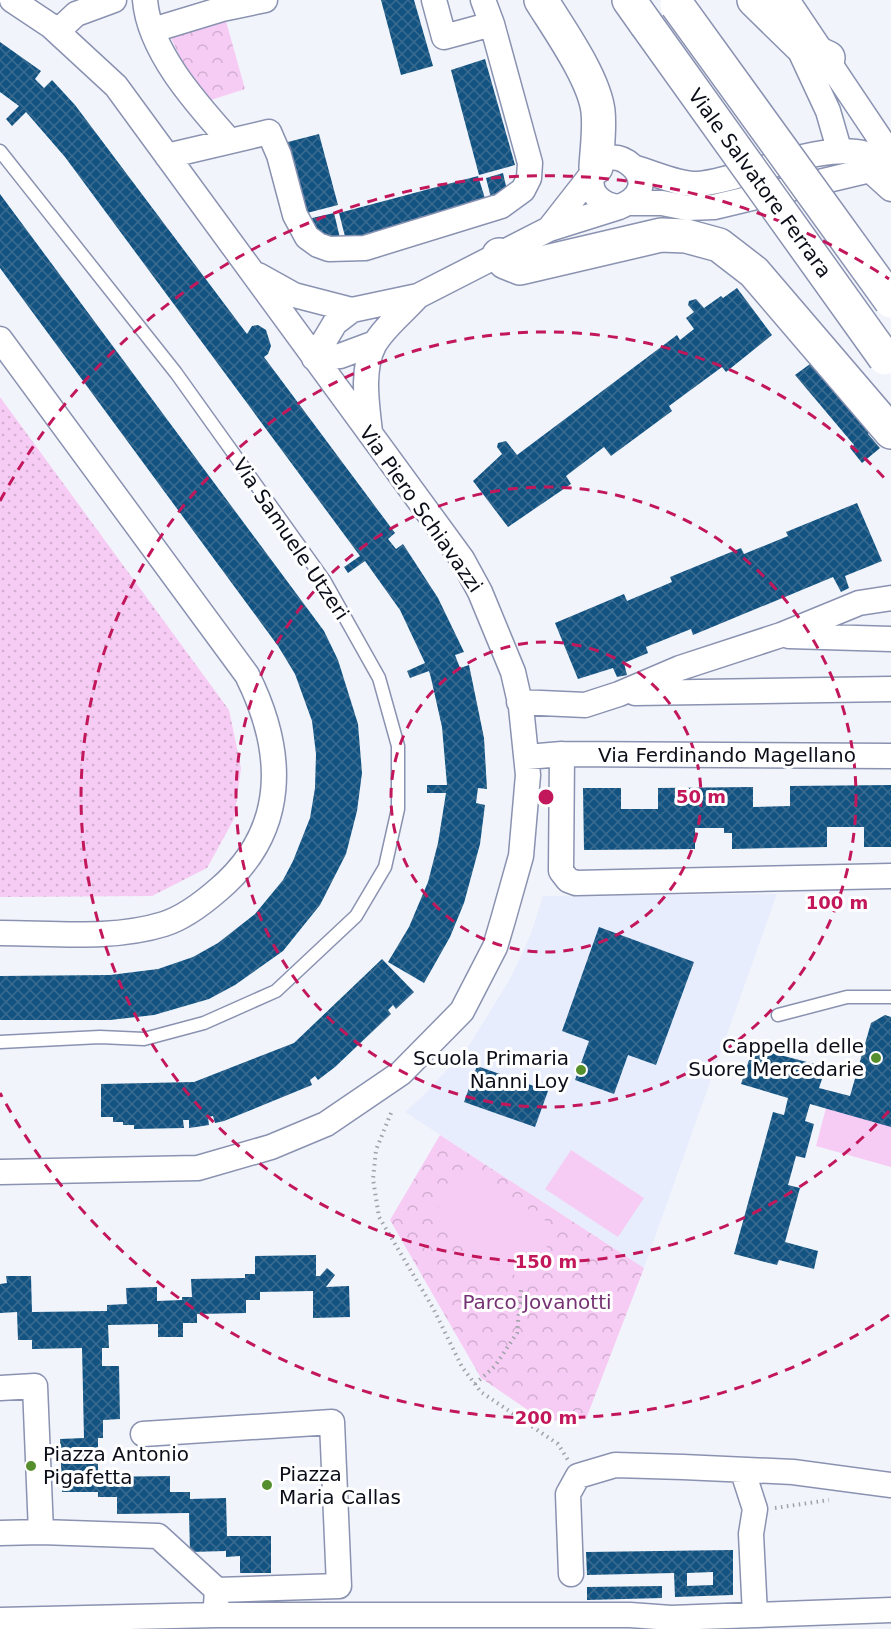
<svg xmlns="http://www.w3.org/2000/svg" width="891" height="1629" font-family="'DejaVu Sans',sans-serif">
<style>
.built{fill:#e8edfd}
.grass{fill:url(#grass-dots)}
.park{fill:url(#park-crowns)}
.pitch{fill:#f6ccf4}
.building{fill:url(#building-cross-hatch);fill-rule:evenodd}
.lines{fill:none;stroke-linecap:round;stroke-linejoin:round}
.lane-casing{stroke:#8a92b1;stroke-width:15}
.street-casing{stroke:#8a92b1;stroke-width:27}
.highway-casing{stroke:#8a92b1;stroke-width:36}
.path{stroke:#a0a2aa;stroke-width:4;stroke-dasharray:1.5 4.5;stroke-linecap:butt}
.lane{stroke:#fff;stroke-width:12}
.street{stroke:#fff;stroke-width:24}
.highway{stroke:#fff;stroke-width:33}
.highway-bridge-casing{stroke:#8a92b1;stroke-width:36;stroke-linecap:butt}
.highway-bridge{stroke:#fff;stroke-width:33}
.ring{fill:none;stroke:#c2185b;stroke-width:3;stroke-dasharray:10 8}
.poi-dot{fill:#558f2d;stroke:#fff;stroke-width:2}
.labels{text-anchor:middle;stroke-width:6;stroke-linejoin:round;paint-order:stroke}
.street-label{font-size:20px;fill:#0b0e18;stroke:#fff}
.poi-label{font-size:20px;fill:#0b0e18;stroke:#fff;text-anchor:end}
.park-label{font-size:20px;fill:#743173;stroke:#fff}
.centre{fill:#c2185b;stroke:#fff;stroke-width:3}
.ring-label{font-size:18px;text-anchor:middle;font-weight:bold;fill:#c2185b;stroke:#fff;stroke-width:6;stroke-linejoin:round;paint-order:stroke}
</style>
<defs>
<pattern id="grass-dots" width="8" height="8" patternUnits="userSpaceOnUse" patternTransform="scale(1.5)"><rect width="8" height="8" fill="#f6ccf4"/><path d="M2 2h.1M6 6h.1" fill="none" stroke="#d2aed0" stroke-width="1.8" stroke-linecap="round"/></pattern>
<pattern id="park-crowns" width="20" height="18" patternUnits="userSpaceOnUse" patternTransform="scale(1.5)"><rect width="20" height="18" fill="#f6ccf4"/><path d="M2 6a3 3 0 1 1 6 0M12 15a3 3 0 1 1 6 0" fill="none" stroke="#d2aed0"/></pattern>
<pattern id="building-cross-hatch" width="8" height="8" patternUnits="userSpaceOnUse" patternTransform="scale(1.5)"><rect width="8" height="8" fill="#125382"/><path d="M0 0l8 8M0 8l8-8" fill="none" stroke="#3b6c90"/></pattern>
</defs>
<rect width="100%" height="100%" fill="#f2f4fb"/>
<!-- built -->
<path class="built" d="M777 894 644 1268 405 1112 423 1096 470 1044 511 977 530 936 543 896Z"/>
<!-- grass -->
<path class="grass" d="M0 397 229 710 241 768 234 819 207 868 152 896 0 897Z"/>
<!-- park -->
<path class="park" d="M224 14 245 89 208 101 186 71 170 35Z
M440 1135 644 1268 586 1419 544 1421 481 1378 390 1220Z"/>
<!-- pitch -->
<path class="pitch" d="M826 1108 891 1126V1167L816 1146Z
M571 1150 644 1198 618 1237 545 1189Z
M466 1168 558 1229 525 1282 431 1218Z"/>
<!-- building -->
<path class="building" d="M381 0H414L433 66 401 75Z
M0 42 41 71 35 79 44 88 52 80 75 105 247 334 252 326 258 325 266 330 271 346 268 354 264 357 395 533 388 539 396 549 403 544 438 598 464 652 455 655 460 668 469 665 484 738 487 789 478 788 476 803 485 805 480 844 464 903 450 937 424 983 388 962 409 927 428 882 438 843 446 793H427V785H447L442 727 431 678 429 671 410 678 407 671 425 663 400 610 365 561 348 573 344 567 360 556 65 157 26 112 12 126 6 119 19 106 0 92Z
M485 59 515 165 479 175 451 70Z
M319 134 338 205 303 214 284 143Z
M503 173 508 195 491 198 486 178Z
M478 176 488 208 348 248 339 213Z
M0 194 324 631 338 660 358 724 362 773 357 811 346 854 320 905 283 951 235 985 209 999 154 1015 110 1020H0V976L110 975 158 969 193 957 218 943 255 914 283 880 293 861 310 818 315 788 316 754 312 721 295 674 278 646 0 268Z
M334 213 340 238 317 242 312 218Z
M737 288 772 335 726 372 722 367 669 406 672 411 611 456 604 447 566 476 571 484 508 527 473 481 502 454 497 447 498 443 506 441 517 455 677 335 680 340 694 329 686 318 694 312 688 305 689 301 696 299 704 308 721 296 723 298Z
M810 364 869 432 868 434 880 448 862 463 850 448 854 445 795 375Z
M857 503 882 561 845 576 849 588 841 592 833 577 693 635 691 629 646 647 648 653 624 663 627 675 617 677 613 668 578 679 555 623 624 594 627 601 672 582 670 577 741 548 744 554 788 536 786 532Z
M891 785V847H864V827H827V847L732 849V833H724V828H695V849L584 850 583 788H621V809H658V788L753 787V807L790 806V786Z
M599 927 694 962 656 1065 628 1055 614 1094 575 1080 589 1041 562 1031Z
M382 959 414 992 396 1009 393 1005 388 1010 391 1014 335 1067 318 1080 315 1076 310 1080 312 1085 224 1121 215 1123 213 1116 208 1117 209 1125 196 1127 189 1128V1120H183L184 1128 134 1129V1125H123V1122H113V1117H101V1084L194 1082 294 1043Z
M885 1015 891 1017V1127L810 1104 805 1121 814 1124 805 1158 796 1156 788 1185 800 1188 785 1242 818 1251 814 1269 779 1260 777 1265 734 1254 773 1112 784 1115 788 1098 741 1084 753 1048 826 1067 819 1088 850 1096 871 1023Z
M477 1066 548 1091 535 1127 464 1102Z
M316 1255V1276H320L327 1268 335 1275 326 1287 349 1286 350 1317 313 1318V1291L260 1292V1300H246V1313L197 1314V1323H183V1337H158V1324L108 1325 109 1348H102V1366H119L120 1419 103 1420V1438H98V1477L170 1476V1492H190V1499L226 1498 227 1536H271V1573H240V1556L226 1557V1551L190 1552 189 1513 117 1514V1497H98V1492H62L60 1439 84 1438 82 1348 32 1349V1340H18L17 1312 0 1313V1284L7 1283 6 1276H31L32 1312 107 1311V1305L127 1304 126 1288 157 1287V1301L182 1300V1297H192L191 1279 245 1278V1274H255V1256Z
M733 1550V1595L675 1597 674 1573 587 1575 586 1552ZM713 1572V1585L687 1586V1573Z
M662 1586V1598L587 1600V1587Z"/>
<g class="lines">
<!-- lane casing -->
<g class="lane-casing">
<path id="lane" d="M0 151 176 373 324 580 379 678 398 746V809L385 867 356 916 276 991 204 1023 144 1039 100 1037 0 1042
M778 1015 847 997H891"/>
</g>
<!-- street casing -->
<g class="street-casing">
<path id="street" d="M145 0C149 51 196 103 229 140
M483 0 492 24
M787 0 891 155
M153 30 222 9 265 0
M58 31 76 14 114 0
M794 38 828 111 839 149
M167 156 269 132 279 155 295 215 307 237 318 245 329 249 365 248 501 206 523 190 529 178 530 163 492 24 444 37 434 0
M636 168C654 173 679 185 698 184 752 180 847 124 891 168
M870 170 891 189
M592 174 549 229 619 207C674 185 608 131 593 173 586 193 602 205 619 207
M630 203H662L687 208 714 207 870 170
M258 275 294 295 352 310 418 296 549 229
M0 339 247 675C285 751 289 830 218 890 203 903 183 918 164 924 113 940 53 933 0 933
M314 358 340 356 375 343
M314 358 335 323 352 310
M370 432C367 405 361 370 374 345 384 327 405 311 418 296
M789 636 891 639
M635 693 891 689
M519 702 585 705 619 694 680 668 781 635 859 603 891 598
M562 754 561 871 568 880 576 883 891 876
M527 757 562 754 891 756
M0 1172 198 1168 271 1147 326 1124 401 1073 462 1011 495 947 503 920 521 856 528 775 521 707 513 672 480 592 462 559 116 86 51 26 12 0
M0 1388 35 1386 41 1532
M143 1434 332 1422 339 1586 217 1590
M743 1472 755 1509 751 1534 755 1615
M0 1533 41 1532 158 1536 217 1590 216 1605
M571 1574 568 1494 578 1476 615 1465 683 1467 793 1472 891 1485
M0 1620 216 1615H630L671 1618 891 1610"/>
</g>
<!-- highway casing -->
<g class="highway-casing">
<path id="highway" d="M541 0C559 29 594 78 598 111 600 129 597 149 596 167
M629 0 646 24
M754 0 800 45 828 58
M499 255 505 262 520 268 661 235 686 236 719 245 754 272 891 432"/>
</g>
<!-- path -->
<path class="path" d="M391 1113 376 1150 373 1179 379 1217 433 1308 462 1367 481 1392 558 1444 568 1460
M475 1384 495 1366 517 1333 521 1290
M775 1508 829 1500"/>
<!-- lane -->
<use href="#lane" class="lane"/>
<!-- street -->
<use href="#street" class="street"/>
<!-- highway -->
<use href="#highway" class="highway"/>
<!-- highway-bridge casing -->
<g class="highway-bridge-casing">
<path id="highway-bridge" d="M677 5 891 301
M646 24 885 358"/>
</g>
<!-- highway-bridge -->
<use href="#highway-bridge" class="highway-bridge"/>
</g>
<!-- distance rings -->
<g class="ring">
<circle cx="546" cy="797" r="155"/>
<circle cx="546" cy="797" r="310"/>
<path d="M889 1111A465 465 0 1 1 889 483"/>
<path d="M889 1315A621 621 0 0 1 0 1093M0 501A621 621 0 0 1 889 279"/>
</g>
<!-- markers -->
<g class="poi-dot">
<circle cx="876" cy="1058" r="6"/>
<circle cx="581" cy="1070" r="6"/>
<circle cx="31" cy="1466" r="6"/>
<circle cx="267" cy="1485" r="6"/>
</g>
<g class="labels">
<!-- street labels -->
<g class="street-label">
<text transform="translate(760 183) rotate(54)" y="7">Viale Salvatore Ferrara</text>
<text transform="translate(421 509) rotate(55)" y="7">Via Piero Schiavazzi</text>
<text transform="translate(291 539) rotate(56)" y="7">Via Samuele Utzeri</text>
<text x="727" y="762">Via Ferdinando Magellano</text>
</g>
<!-- poi labels -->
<g class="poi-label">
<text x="864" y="1053">Cappella delle<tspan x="864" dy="23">Suore Mercedarie</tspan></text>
<text x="569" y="1065">Scuola Primaria<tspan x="569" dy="23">Nanni Loy</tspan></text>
<text x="43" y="1461" text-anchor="start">Piazza Antonio<tspan x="43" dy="23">Pigafetta</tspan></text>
<text x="279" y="1481" text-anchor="start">Piazza<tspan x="279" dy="23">Maria Callas</tspan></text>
</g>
<!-- park labels -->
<g class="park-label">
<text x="537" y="1309">Parco Jovanotti</text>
</g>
</g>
<circle cx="546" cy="797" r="9" class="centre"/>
<g class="ring-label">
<text x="701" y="803">50 m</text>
<text x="837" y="909">100 m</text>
<text x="546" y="1268">150 m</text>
<text x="546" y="1424">200 m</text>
</g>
</svg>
